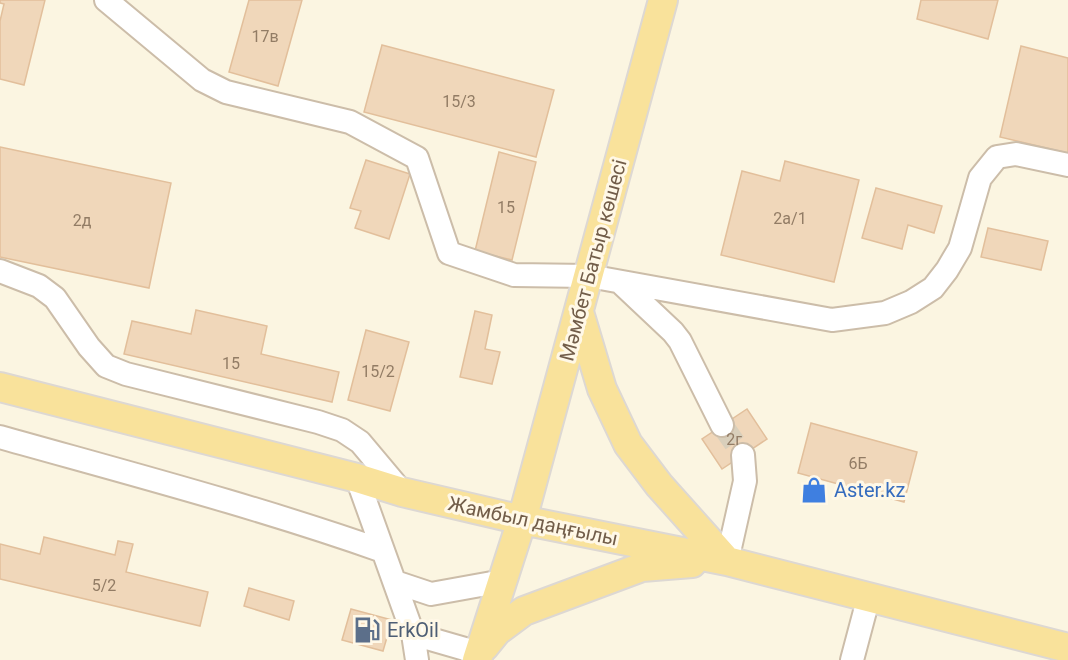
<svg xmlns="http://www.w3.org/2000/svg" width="1068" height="660" font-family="Roboto,sans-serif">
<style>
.building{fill:#f0d7ba;stroke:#e2bf9b;stroke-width:1.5}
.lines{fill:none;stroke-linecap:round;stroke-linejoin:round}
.minor-tunnel{stroke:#d9cfbb;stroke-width:22;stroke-dasharray:22 11;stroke-linecap:butt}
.minor-casing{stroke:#ccbda9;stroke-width:26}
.major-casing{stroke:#ddd8d3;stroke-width:32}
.minor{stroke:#fff;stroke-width:22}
.major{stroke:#f9e29b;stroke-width:28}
.labels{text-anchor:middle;stroke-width:6;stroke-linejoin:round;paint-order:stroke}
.number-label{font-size:16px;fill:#927c65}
.street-label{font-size:20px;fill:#725d49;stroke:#fff8e7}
.shop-label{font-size:20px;fill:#366cbe;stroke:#fff8e7;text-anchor:start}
.service-label{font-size:20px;fill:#4e5e75;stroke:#fff8e7;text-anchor:start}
</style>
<rect width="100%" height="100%" fill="#fbf5e1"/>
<!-- building -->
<path class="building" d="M0 0H45L24 85 0 79V21L4 4 0 3Z
M249 0H302L278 86 229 72Z
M921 0H998L988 39 917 19Z
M382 45 554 90 536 157 364 112Z
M1021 46 1068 58V153L1000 137Z
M0 147 171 183 149 288 0 257Z
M499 152 536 162 512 260 475 251Z
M366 160 410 174 389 239 355 228 361 211 350 208Z
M785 161 859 180 834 282 721 255 742 171 780 181Z
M876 188 942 206 934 233 908 225 902 249 862 238Z
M988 228 1048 241 1041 270 981 257Z
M196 310 267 326 261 354 339 372 332 402 124 354 132 321 191 334Z
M475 311 492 315 485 349 500 352 492 384 460 377Z
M366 330 409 342 390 411 348 400Z
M747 409 767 439 722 469 702 439Z
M811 423 917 452 904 502 798 473Z
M44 537 115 555 118 541 133 544 126 572 208 592 200 626 0 579V544L40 554Z
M249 588 294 601 289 620 244 606Z
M351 609 392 620 383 651 342 640Z"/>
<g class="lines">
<!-- minor-tunnel -->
<path class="minor-tunnel" d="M722 425 743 455"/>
<!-- minor casing -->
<g class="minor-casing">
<path id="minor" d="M106 0 202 80 226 92 350 122 417 158 449 253 514 275 589 276 832 320 885 313 911 302 933 288 947 270 960 248 980 178 997 157 1016 154 1068 165
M0 271 39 286 55 298 89 347 106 366 126 374 318 422 342 430 360 442 402 492
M621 283 673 332 680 341 722 425
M0 437C128 473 258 507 383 551
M357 478 413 634 417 660
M727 561 745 481 743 455
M395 582 431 594 503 581
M413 634 479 653
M852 660 869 596"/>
</g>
<!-- major casing -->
<g class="major-casing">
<path id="major" d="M579 312 602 389 628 444 659 485 727 561
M0 387 357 478 402 492 522 520 727 561 1068 648
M484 647 497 631 524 611 642 567 692 563
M477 660 522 520 663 0"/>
</g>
<!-- minor -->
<use href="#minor" class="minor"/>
<!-- major -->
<use href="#major" class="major"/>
</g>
<!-- icons -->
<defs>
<g id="shop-bare" transform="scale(2.07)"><path d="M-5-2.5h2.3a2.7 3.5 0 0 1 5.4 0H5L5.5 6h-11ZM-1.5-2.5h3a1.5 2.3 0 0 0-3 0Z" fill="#3f7fe0" stroke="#fff8e7" stroke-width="2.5" paint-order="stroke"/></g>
<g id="fuel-bare" transform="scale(2.07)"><path d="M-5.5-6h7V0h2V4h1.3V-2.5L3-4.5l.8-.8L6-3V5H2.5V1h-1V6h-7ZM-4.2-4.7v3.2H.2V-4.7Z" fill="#5c6f8a" stroke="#fff8e7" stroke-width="2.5" paint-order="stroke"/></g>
</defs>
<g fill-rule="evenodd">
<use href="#shop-bare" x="814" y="490"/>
<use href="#fuel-bare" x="367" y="630"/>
</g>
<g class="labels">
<!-- number labels -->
<g class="number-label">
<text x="265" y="42">17в</text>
<text x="459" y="107">15/3</text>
<text x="506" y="213">15</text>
<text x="790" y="224">2а/1</text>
<text x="82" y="226">2д</text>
<text x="231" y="369">15</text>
<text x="378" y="377">15/2</text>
<text x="734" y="445">2г</text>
<text x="858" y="469">6Б</text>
<text x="104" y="591">5/2</text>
</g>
<!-- street labels -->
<g class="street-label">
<text transform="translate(593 260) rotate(-75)" y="7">Мәмбет Батыр көшесі</text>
<text transform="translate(533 521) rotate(12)" y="7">Жамбыл даңғылы</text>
</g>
<!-- shop labels -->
<g class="shop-label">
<text x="834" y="497">Aster.kz</text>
</g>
<!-- service labels -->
<g class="service-label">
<text x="387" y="637">ErkOil</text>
</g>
</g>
</svg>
